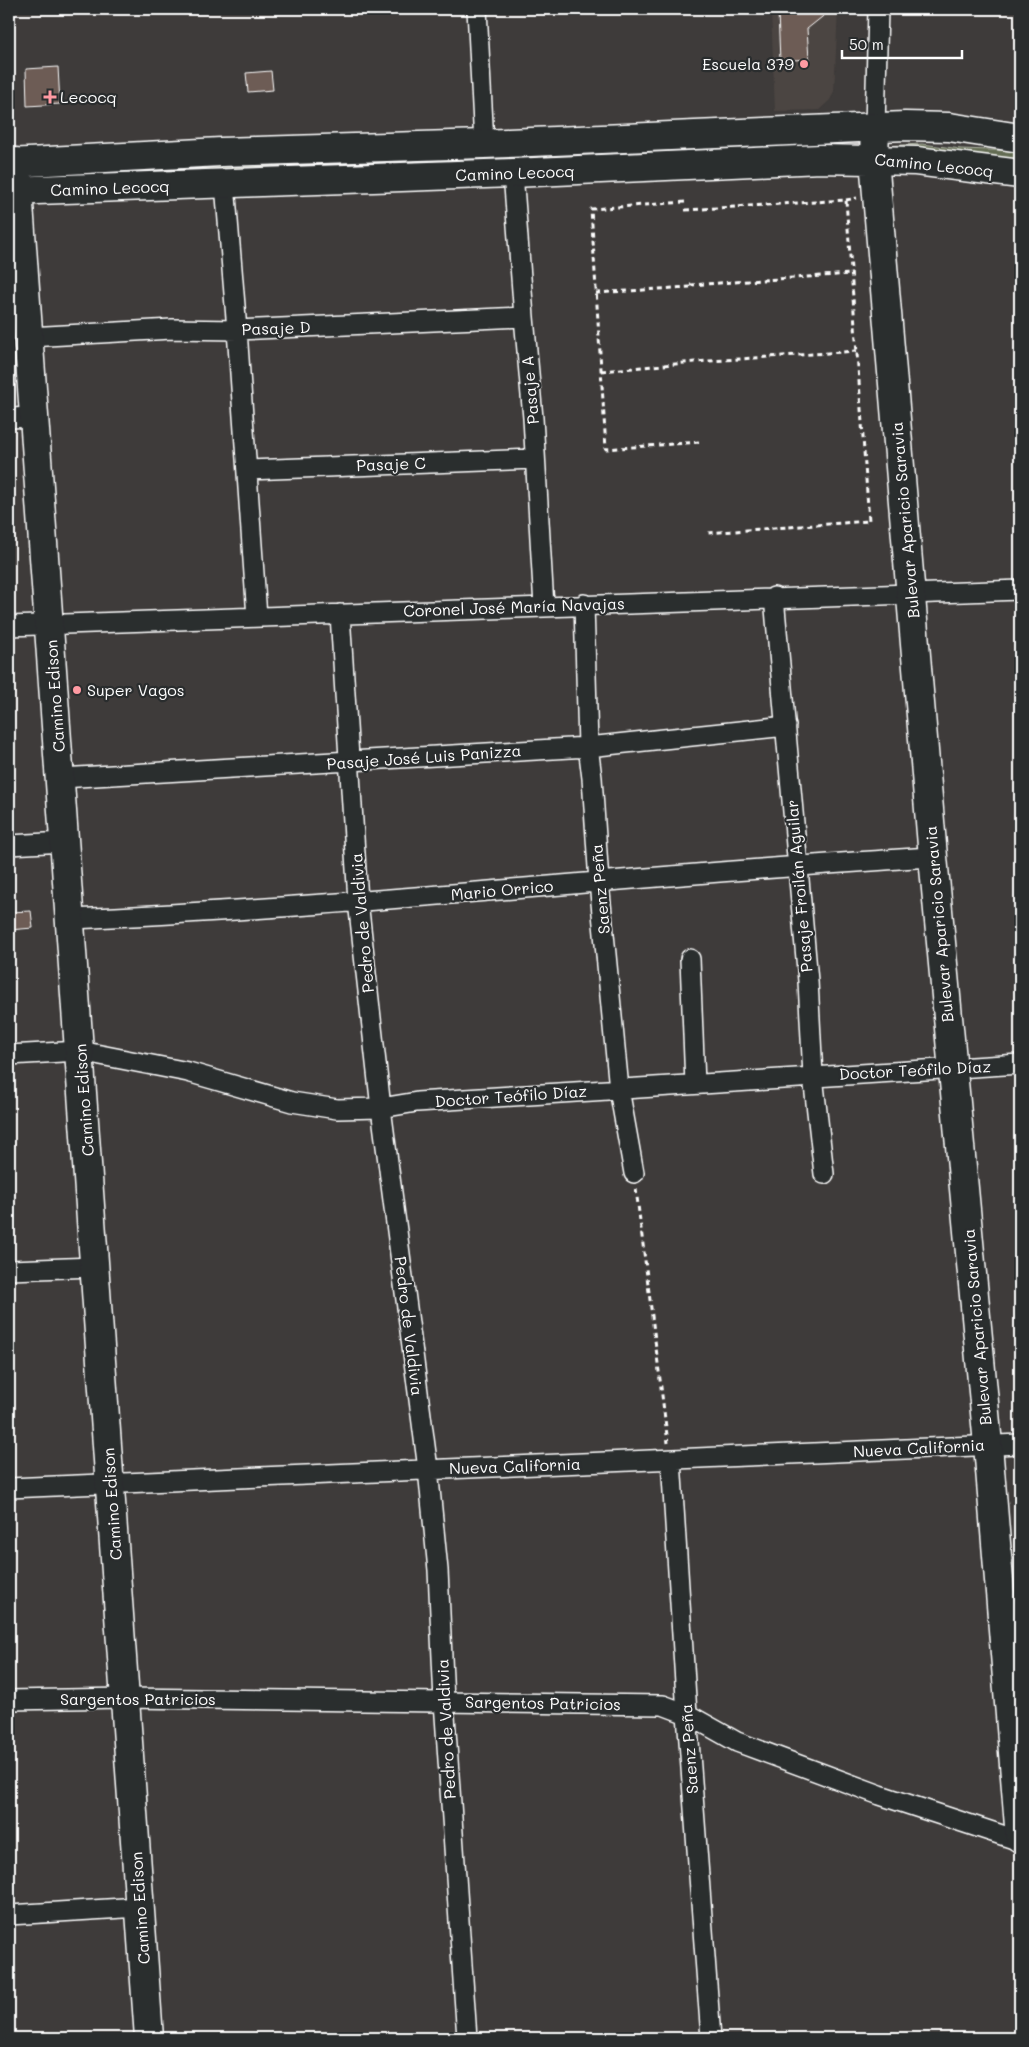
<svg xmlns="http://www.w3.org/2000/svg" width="1029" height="2047" font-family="Mali,sans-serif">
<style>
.built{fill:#4c4542}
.green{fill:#636c52;stroke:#b1b6a8}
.building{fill:#6d5c55;stroke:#fff}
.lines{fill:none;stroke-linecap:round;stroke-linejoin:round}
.street-casing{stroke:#fff;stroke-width:22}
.secondary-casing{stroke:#fff;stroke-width:31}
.path{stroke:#fff;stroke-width:3;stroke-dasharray:5 4;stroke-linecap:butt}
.street{stroke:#2a2d2e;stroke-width:19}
.secondary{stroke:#2a2d2e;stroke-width:28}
.poi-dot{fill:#ff9aa2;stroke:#2a2d2e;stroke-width:2}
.labels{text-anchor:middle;stroke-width:4.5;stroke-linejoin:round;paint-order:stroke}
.poi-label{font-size:16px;fill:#fff;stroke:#2a2d2e;text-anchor:start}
.street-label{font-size:16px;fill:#fff;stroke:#2a2d2e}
</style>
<rect width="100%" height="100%" fill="#3e3b3a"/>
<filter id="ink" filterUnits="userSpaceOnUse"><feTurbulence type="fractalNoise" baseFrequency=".02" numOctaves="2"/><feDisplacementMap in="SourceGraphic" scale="10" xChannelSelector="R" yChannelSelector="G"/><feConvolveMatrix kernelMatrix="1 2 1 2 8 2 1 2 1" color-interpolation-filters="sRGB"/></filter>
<g filter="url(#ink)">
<!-- built -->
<path class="built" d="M771 9H838L834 91 830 100 819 110 775 111Z"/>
<!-- green -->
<path class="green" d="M779 144 724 155 102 175 165 165Z
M922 144 961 149 1020 151V162L884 149V146Z"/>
<!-- building -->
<path class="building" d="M783 9H832L807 29 809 59 780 61 778 12Z
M58 67 60 104 27 106 26 69Z
M271 71 273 90 248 92 246 73Z
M31 911 33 928 9 930V912Z"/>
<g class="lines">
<!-- street casing -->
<g class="street-casing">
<path id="street" d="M477 9 484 144
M875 127 878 9
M513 173 524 317 533 418 544 607
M225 184 237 330 257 617
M29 337 172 329 237 330 524 317
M9 418 35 417
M247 470 534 459
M774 597 808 981 813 1076 824 1174
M584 604 588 746 592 778 599 882 619 1089 634 1173
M340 614 358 901 381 1108 428 1469 438 1570 444 1701 467 2038
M9 626 1020 590
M61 778 588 747 786 726
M9 845 65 842
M71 919C359 907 646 874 933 857
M690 959 695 1084
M9 1055 80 1051 188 1072 292 1102 337 1109 381 1108 417 1102 1020 1064
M9 1270 95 1267
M671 1460 687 1714 711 2038
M9 1488 1020 1444
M9 1700 125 1698 663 1705 687 1714 737 1742 880 1795 1020 1841
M9 1915 140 1907"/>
</g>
<!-- secondary casing -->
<g class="secondary-casing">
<path id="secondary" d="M875 127 874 159 933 857 988 1445 1020 1838
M16 162 149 2038
M9 163 221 152 484 144 905 126 949 127 1020 138
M9 191 513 173 820 159 916 161 1020 174"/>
</g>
<!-- path -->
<path class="path" d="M846 200 857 198
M685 202 591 209 606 449 700 442
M685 210 846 200 869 521 707 533
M690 285 851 274
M596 293 690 287
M601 371 695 362 857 351
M636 1189 668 1443"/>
<!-- street -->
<use href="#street" class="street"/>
<!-- secondary -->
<use href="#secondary" class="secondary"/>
</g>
</g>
<!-- markers -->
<g class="poi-dot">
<circle cx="804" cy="64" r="5"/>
<path d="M47.5 89.5h5v5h5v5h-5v5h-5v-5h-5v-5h5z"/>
<circle cx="77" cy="690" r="5"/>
</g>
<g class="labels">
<!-- poi labels -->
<g class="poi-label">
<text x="794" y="70" text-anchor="end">Escuela 379</text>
<text x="60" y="103">Lecocq</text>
<text x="87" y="696">Super Vagos</text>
</g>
<!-- street labels -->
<g class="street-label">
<text transform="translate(934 165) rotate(6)" y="6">Camino Lecocq</text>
<text transform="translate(515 173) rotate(-2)" y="6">Camino Lecocq</text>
<text transform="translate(110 188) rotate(-2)" y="6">Camino Lecocq</text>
<text transform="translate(276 328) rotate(-2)" y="6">Pasaje D</text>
<text transform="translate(530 390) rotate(-95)" y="6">Pasaje A</text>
<text transform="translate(391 464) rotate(-2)" y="6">Pasaje C</text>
<text transform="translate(905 520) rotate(-95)" y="6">Bulevar Aparicio Saravia</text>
<text transform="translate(514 607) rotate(-2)" y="6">Coronel José María Navajas</text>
<text transform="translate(55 696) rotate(-94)" y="6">Camino Edison</text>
<text transform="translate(424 757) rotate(-4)" y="6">Pasaje José Luis Panizza</text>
<text transform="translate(799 886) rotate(-95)" y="6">Pasaje Froilán Aguilar</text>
<text transform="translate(600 889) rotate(-95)" y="6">Saenz Peña</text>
<text transform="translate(502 890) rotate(-5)" y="6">Mario Orrico</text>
<text transform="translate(362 923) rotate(-95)" y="6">Pedro de Valdivia</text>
<text transform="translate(939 924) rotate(-95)" y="6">Bulevar Aparicio Saravia</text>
<text transform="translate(915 1070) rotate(-3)" y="6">Doctor Teófilo Díaz</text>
<text transform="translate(511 1096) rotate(-4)" y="6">Doctor Teófilo Díaz</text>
<text transform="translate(84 1100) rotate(-94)" y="6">Camino Edison</text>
<text transform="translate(409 1326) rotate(83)" y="6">Pedro de Valdivia</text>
<text transform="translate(977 1327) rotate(-95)" y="6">Bulevar Aparicio Saravia</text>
<text transform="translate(919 1448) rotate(-3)" y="6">Nueva California</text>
<text transform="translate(515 1466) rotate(-2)" y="6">Nueva California</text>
<text transform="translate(112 1504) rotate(-94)" y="6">Camino Edison</text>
<text x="138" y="1705">Sargentos Patricios</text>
<text transform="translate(543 1703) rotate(1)" y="6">Sargentos Patricios</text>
<text transform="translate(446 1729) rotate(-93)" y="6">Pedro de Valdivia</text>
<text transform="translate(689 1749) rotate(-94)" y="6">Saenz Peña</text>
<text transform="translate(140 1908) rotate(-94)" y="6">Camino Edison</text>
</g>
</g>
<!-- margin -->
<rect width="1029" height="2047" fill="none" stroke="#2a2d2e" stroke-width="30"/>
<rect x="15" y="15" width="999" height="2017" fill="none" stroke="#fff" stroke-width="2" filter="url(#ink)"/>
<!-- scale -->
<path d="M842 50v8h120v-8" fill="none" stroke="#ffffff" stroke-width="2.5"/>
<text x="849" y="50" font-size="15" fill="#ffffff" stroke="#2a2d2e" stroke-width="4" paint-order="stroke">50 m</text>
</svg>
